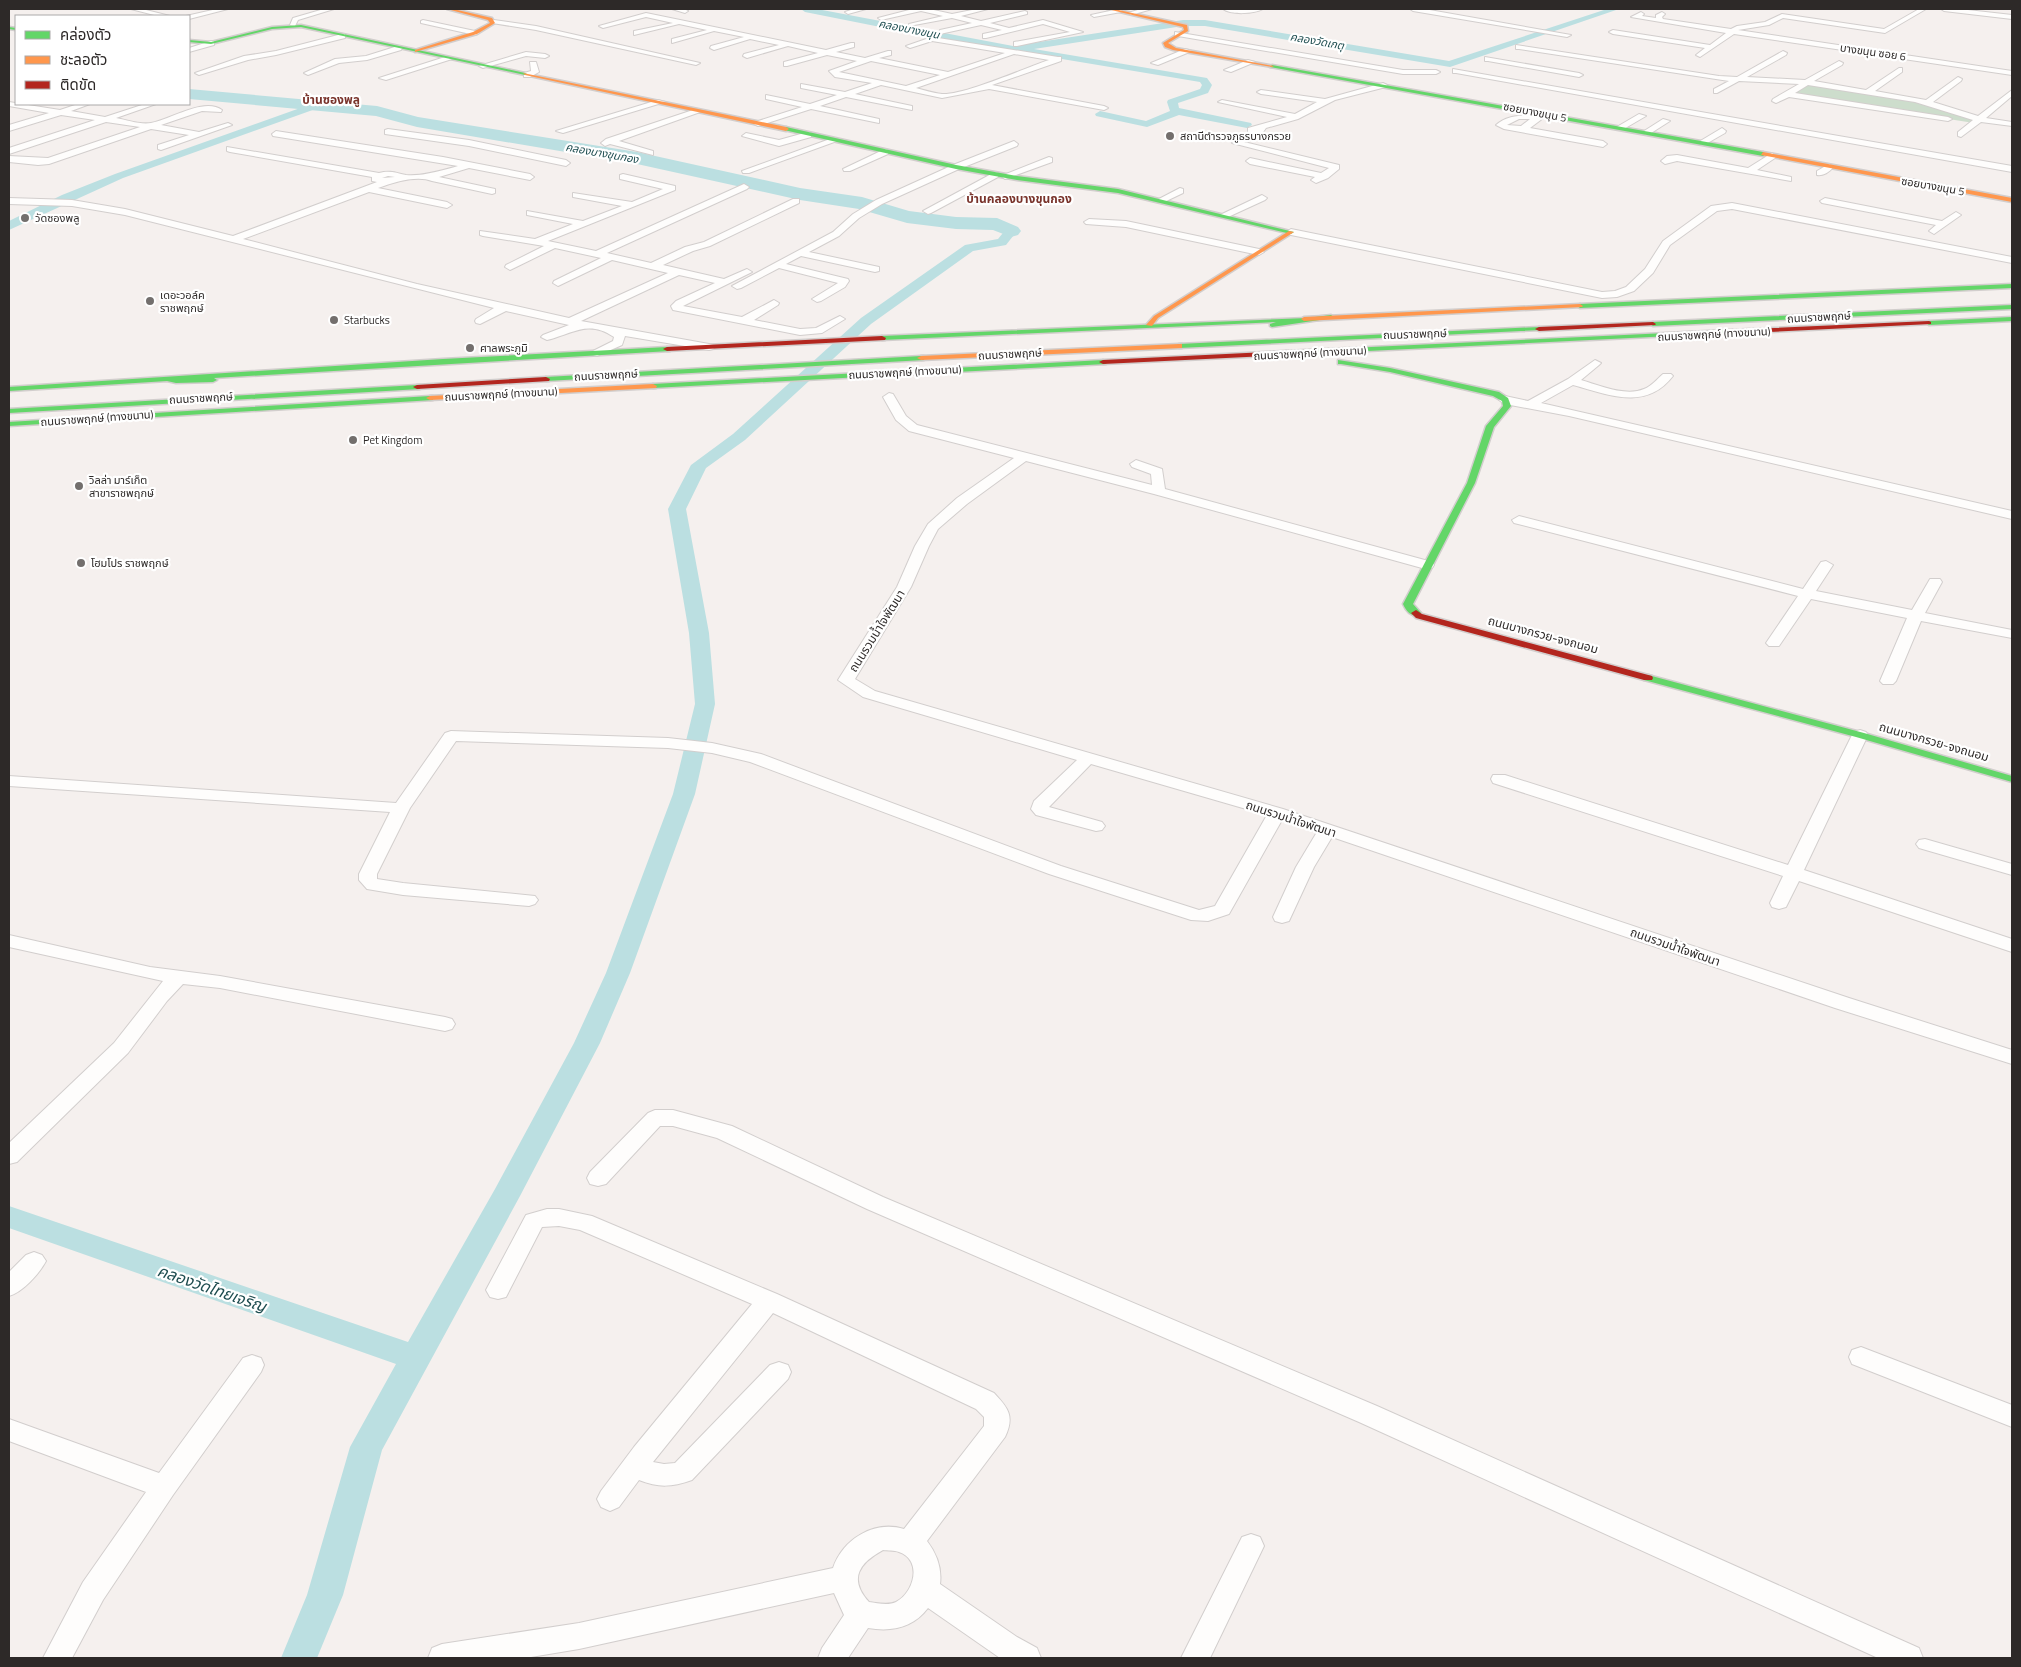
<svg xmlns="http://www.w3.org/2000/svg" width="2021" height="1667" font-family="'Titillium Web','Noto Sans Thai',sans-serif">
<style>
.green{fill:#cdddcc}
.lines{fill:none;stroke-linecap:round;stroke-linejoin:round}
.canal{fill:#bbdfe1;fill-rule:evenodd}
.river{fill:#bbdfe1;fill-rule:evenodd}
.street-casing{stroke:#d2cecd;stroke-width:2}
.fast-casing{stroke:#d2cecd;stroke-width:3}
.slow-casing{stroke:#d2cecd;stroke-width:3}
.jam-casing{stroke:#d2cecd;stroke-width:3}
.street{fill:#fefdfc;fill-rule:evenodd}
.fast{fill:#63d668;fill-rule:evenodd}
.slow{fill:#ff974d;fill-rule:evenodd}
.jam{fill:#b3261e;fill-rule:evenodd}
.poi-dot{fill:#736f6d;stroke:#fff;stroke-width:2}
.labels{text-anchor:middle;stroke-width:4.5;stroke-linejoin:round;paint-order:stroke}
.far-water-label{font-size:11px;font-style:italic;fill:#1d4c4f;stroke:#fff}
.far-street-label{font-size:11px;fill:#2d2928;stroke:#fff}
.far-poi-label{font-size:11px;fill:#2d2928;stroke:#fff;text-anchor:start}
.far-quarter-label{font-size:12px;font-weight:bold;fill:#79332b;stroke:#fff}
.street-label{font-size:12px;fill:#2d2928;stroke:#fff}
.near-water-label{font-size:16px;font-style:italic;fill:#1d4c4f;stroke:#fff}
</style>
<rect width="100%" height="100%" fill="#f5f0ee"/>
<!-- green -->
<path class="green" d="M1804 82 1915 100 1979 119 1974 123 1788 94Z"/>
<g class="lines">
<!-- canal -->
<path class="canal" d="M801 9H817L1013 46 1183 20H1205L1449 61 1607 9H1619L1450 67 1205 26H1183L1034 49 1207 78 1212 85 1208 93 1178 103 1179 108 1251 123 1252 125 1247 128 1179 115 1147 127 1096 116 1095 114 1100 111 1146 121 1170 111 1167 102 1168 100 1200 89 1202 85 1200 82 1032 54 1001 51 805 12Z
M317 102 321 103 322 105 321 107 123 178 9 230V221L62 195 115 174Z
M1011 227 1017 231 1006 245 973 251 871 324 745 440 706 468 686 509 709 633 715 704 695 794 630 973 600 1043 520 1196 382 1450 343 1595 317 1658H281L307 1595 350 1447 396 1364 9 1228V1206L408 1342 495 1189 574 1043 606 973 673 794 695 704 689 633 668 509 691 465 733 434 861 318 965 245 998 239 1007 228Z"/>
<!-- river -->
<path class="river" d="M189 89 377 106 418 117 637 152 800 188 862 197 909 211 956 217 997 218 1018 227 1021 231 1018 235 1011 237 993 230 956 229 907 223 859 209 800 200 637 164 417 127 376 116 189 99Z"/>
<!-- street casing -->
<g class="street-casing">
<path id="street" d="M131 9H142L170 16H158Z
M217 9H228L189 19V16H186Z
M324 9H334L298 20 295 26 290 25 293 18Z
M672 9H684L688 11 685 13Z
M854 9H866L848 14 845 12Z
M913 9H929L952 14 977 9H988L961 16 981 21 1025 11 1027 12V14L990 23 1009 28 1043 20 1083 32 1017 46H1014V42L1070 32 1043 24 986 38H983V34L1002 30 981 25 940 34V30L972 23 952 18 909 26V24L943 16 921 11 881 20 878 18Z
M1119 9 1122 11 1121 12 1094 17 1091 15Z
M1141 9H1152L1131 15 1128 13Z
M1223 9H1263C1254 14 1231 15 1223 9Z
M1410 9H1424L1571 35 1567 37 1413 11Z
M1919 9H1926L1885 33 1783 18 1769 25 1738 30 2012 71V75L1734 34 1700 57 1696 55 1705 48 1613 34 1609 32 1613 30 1710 45 1726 33 1631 17 1641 12 1644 14 1642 16 1656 18V15L1662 12 1665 14 1662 17 1663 19 1731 29 1737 26 1765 22 1782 14 1884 29Z
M1941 9H1959L2012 15V19L1944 11Z
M646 13 826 50 851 43H854V47L836 52 865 58 888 51H891V55L879 58 948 72 1005 53 932 41 910 48 906 46 932 37 1058 57H1061V61L992 85 1104 106 1108 108 1104 110 989 89 942 98 881 85 855 94 912 106V110L846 97 820 106 879 119V123L811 109 758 126 754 124 755 122 802 107 766 99V95L810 104 837 95 801 88V84L845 92 872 83 835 77 829 71 857 61 827 55 787 66H784V62L818 53 788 46 747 58 743 56 744 54 779 45 750 39 714 50 710 48 711 46 744 37 714 31 672 43V39L707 30 679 24 634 35V31L673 23 646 17 603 28 599 26ZM1014 54 1049 60C1025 68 965 95 942 94 933 93 924 90 916 88ZM871 61 940 75 906 86 839 72Z
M423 20 475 31 479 33 475 35 421 23V21Z
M494 20 536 26 700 63 696 65 536 30 492 23V21Z
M1175 32 1403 70H1436L1440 72 1436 74H1403L1178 36H1175Z
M342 34H345V38L276 55 248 60 199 75 195 73 244 56 276 51Z
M211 41H214V45L189 52V48Z
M1516 45 1719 76 1737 77 1783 51 1787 53 1786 55 1747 77 1805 80 1839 61 1843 63 1842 65 1814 81 1866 90 1899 68H1902V72L1875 91 1926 100 1958 77 1962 79 1961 81 1933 102 1978 116 2012 90V96L1986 118 2012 122V126L1981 122 1961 137 1958 136V132L1973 120 1915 102 1808 85 1795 93 1948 117 1952 119 1948 121 1789 97 1776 103 1772 101 1773 99 1799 84 1739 81 1717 93H1714V89L1729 81 1519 49H1516Z
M398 46 402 48 401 50 367 60 339 63 308 75 304 73 335 59 366 56Z
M1185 49 1192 51 1158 65 1151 63Z
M526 52 545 54 549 56 545 58 526 56 483 68 479 66Z
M445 57 452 59 386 80 379 78Z
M1485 57 1579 73 1583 75 1579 77 1488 61H1485Z
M1248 60 1255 62 1231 72 1224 70Z
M530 62H536L539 72 530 77H524V73L531 71Z
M1453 69 2012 166V172L1456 73H1453Z
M1383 83 1387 85 1386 87 1335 100 1298 119 1266 128 1261 135 1244 142 1339 165V169L1328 178 1316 183 1311 180 1315 177 1250 164 1246 161 1250 158 1321 173 1329 168 1232 143 1254 132H1248V128L1287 117 1218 102 1222 100 1295 114 1317 102 1261 94 1257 92 1261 90 1325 99Z
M658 100 665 102 563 133 556 131Z
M9 102 60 110 78 104H90L71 111 105 117 145 104H156L116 118C127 120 141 125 151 123 170 120 204 97 222 110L221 112 202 111 161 125 199 132 228 123 232 125 161 150 158 149V145L189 135 151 129 49 164 38 165 9 162V156L48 158 140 127 106 122 9 154V148L95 120 61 115 9 131V125L49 113 9 106Z
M696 109 703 111 619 141 653 151V155L610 144 605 146 601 143 606 139Z
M1543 112H1546V116L1530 128 1603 141 1607 144 1603 147 1504 129 1496 125C1511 112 1527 118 1543 112ZM1519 119H1530L1521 126 1507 125Z
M1639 114 1646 116 1622 130 1615 128Z
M1663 119 1670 121 1648 135 1641 133Z
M1722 128 1726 131 1725 133 1704 145 1697 143Z
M388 129 469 140 566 160 570 163 566 166 469 146 385 134V130Z
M276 131 443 157 530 174 534 177 530 180 469 168 439 177 495 189V193L492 194 432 181C417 175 394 182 378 188L447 202 452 205 447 208 369 192 243 239 417 284 569 318 668 273 612 260 558 286 553 283 554 281 601 258 555 248 510 270 505 267 506 265 544 246 483 236 480 235V231L535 239 573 224 527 215V211L583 221 622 206 573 197V193L632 202 663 189 620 179V175L623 174 675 186V190L548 241 596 251 744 184 749 187 747 189 607 253 651 263 685 247 704 242 793 199H799V203L710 246 693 251 663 265 724 279 747 269 752 272 683 306 742 317 774 300 779 303 778 305 754 320 800 329 816 328 840 316 845 319 822 333 800 335 673 310 671 306 676 301 715 283 679 275 581 321 709 344 713 345 715 347 713 349 709 350 625 336 622 345 597 356 593 355 591 353 593 351 613 341 614 337C588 319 572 334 547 340L541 337 543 335 569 325 506 311 480 324 476 323 475 321 476 319 494 308 125 215 72 206 9 204V198L72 200 125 209 233 236 377 182 372 181V177L230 152 227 151V147L379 173C390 170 396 173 406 175 420 177 444 170 458 166L273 136 272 134ZM388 176 395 177 382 178Z
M808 132 811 133V137L779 146 742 136 746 133 779 140Z
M830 139 837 141 749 173H743L742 171Z
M1014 141 1018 144 1017 146 959 169 882 204 859 218 839 236 809 252 879 267V271L875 272 801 256 786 264 848 279 849 281 845 287 821 301 817 302 812 299 838 283 779 268 741 288 737 289 732 286 833 232 853 214 876 200 953 165Z
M885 149 888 150V154L850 171H844L843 169Z
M1772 153 1776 156 1775 158 1757 170 1791 177V181L1677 161 1665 164 1661 161 1667 156 1677 155 1748 168Z
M1049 157 1052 158V162L1008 178 1005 179 1001 176Z
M1829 164 1833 167C1830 172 1823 176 1817 175V171Z
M995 172 998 173V177L931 213 928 214 923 211Z
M1180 188 1183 189V193L1162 203 1157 200Z
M1262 195 1267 198 1265 200 1228 217 1225 218 1220 215Z
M1825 198 1942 221 1956 212 1961 215 1934 234 1929 231 1936 225 1822 203 1820 201Z
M1732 203 2012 257V263L1732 209 1717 211 1670 245 1653 273 1634 291 1617 297 1602 298 1291 235 1286 232 1291 229 1602 292 1615 291 1626 287 1645 269 1663 241 1711 206Z
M1089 219 1126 221 1259 249 1264 252 1259 255 1126 227 1086 224 1084 222Z
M1595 360 1601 363 1599 365 1581 380C1598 385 1626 397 1644 389 1652 386 1657 379 1663 374H1671L1673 376C1646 411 1609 395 1573 385L1541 403 2012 511V519L1569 416 1505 404 1499 400 1505 396 1528 401 1568 379Z
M889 393 893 394 906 416 917 425 1152 485 1151 474 1132 467 1130 464 1136 460 1162 469 1165 489 1432 562 1434 565 1432 568H1422L1154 494 1026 461 967 504 938 529 929 546 911 587 855 679 875 691 1283 809 1849 998 2012 1050V1064L1835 1008 1332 837 1314 867 1289 921 1282 923 1275 921 1273 917 1296 867 1317 832 1282 820 1229 914 1208 921 1191 920 1049 874 750 762 712 753 668 748 456 741 410 808 377 874V879L403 883 535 896 538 900 535 904 529 906 403 895 367 889 359 880V874L390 812 9 786V776L396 803 445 733 451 731 668 738 712 743 761 754 1061 866 1199 910 1215 906 1267 815 1091 764 1049 807 1102 822 1105 826 1102 830 1096 831 1036 815 1031 809 1034 801 1077 760 863 697 838 680 897 587 915 546 928 524 957 498 1014 458 909 431 896 420 883 397Z
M1519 516 1803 589 1821 562 1826 561 1833 565 1816 591 1912 610 1930 579H1940L1942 582 1925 613 2012 630V638L1921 621 1896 681 1893 684H1883L1880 681 1907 618 1811 599 1779 646H1769L1766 643 1798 596 1514 523 1512 520Z
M1860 730 1866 732 1868 735 1804 870 2012 939V952L1799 881 1786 907 1779 909 1772 907 1770 903 1783 876 1493 783 1491 779 1493 775H1505L1788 865 1852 735 1854 732Z
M1925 839 2012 864V875L1919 848 1916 844 1919 840Z
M9 935 150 967 220 976 445 1017 452 1019 455 1024 452 1029 445 1031 220 988 183 984 167 1001 128 1053 17 1162 9 1164V1143L114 1043 163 981 9 947Z
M655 1110H673L732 1126 883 1197 1377 1406 1919 1648 1923 1658H1878L1359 1422 867 1209 717 1138 673 1126H660L606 1184 598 1186 590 1184 587 1178 590 1172 648 1113Z
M559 1209 592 1216 777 1294 994 1393C1008 1408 1015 1416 1005 1437L927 1541C937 1554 942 1569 940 1584L1017 1637 1037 1648 1041 1658H1000L928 1608C913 1628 891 1632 868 1628L848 1658H818L822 1648 844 1615 834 1593 579 1649 525 1658H428L432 1648 442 1644 579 1623 833 1568C843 1539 874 1520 904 1529L984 1426V1417L976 1409 773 1313 653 1462 664 1464 675 1463 770 1365 779 1362 788 1365 791 1372 788 1379 692 1480C672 1487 659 1488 639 1480L619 1507 610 1511 601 1507 597 1499 601 1491 634 1447 752 1304 580 1230 559 1226 542 1227 506 1297 498 1299 490 1297 486 1290 526 1215 547 1209ZM883 1550C888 1551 894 1550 899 1552 923 1560 914 1593 896 1602 888 1606 877 1603 869 1602 848 1579 859 1563 883 1550Z
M34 1252 42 1255 46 1261C39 1274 23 1292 9 1296V1272L26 1255Z
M1861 1347 2012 1405V1427L1852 1364 1849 1357 1852 1350Z
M252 1355 261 1358 264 1365 261 1372 173 1495 103 1600 72 1658H43L83 1582 146 1492 9 1441V1419L159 1473 243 1358Z
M1251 1534 1260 1537 1264 1546 1210 1658H1181L1242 1537Z"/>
</g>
<!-- fast casing -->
<g class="fast-casing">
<path id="fast" d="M301 25 525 73 527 74 525 75 301 27 272 29 211 44 189 42V40L211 42 272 27Z
M9 27 16 28V30L9 29Z
M1272 65 1763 152 1766 154 1763 156 1270 67Z
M786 127 956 165 1017 176 1118 189 1294 232 1291 234 1118 193 1017 180 956 169 784 130Z
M2012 284V288L1580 308 1577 306 1580 304Z
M2012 305V309L1653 326 1650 324 1653 322Z
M1331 315 1334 317 1333 318 1272 327 1270 326V324L1276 322 882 340 878 338 882 336 1307 318Z
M2012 317V321L1929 325 1926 323 1929 321Z
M1539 327 1541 328V330L1179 348 1175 346 1179 344Z
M1730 330 1732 331V333L1286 355 1282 353 1286 351Z
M667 347 671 349 670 351 214 378 217 380 213 382 176 383 167 381 9 391V387L443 359Z
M921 356H924V360L546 381 542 379 546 377Z
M1103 360 1107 362 1106 364 653 388 649 386 653 384Z
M1338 360 1390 368 1499 392 1508 398 1511 406 1494 427 1475 483 1413 604 1421 613 1419 615C1411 617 1406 611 1403 604L1467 483 1486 426 1503 406 1502 401 1493 396 1390 372 1341 364H1338Z
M417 385H420V389L9 413V409Z
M430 396H433V400L9 426V422Z
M1648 675 1864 733 2012 776V782L1856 737 1644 680 1643 678 1644 676Z"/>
</g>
<!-- slow casing -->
<g class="slow-casing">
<path id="slow" d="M447 9H453L492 18 495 23 477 34 415 52V50L473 32 490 23 488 20Z
M1107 9H1114L1187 25 1188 31 1168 43 1176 48 1274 66 1272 67 1173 50 1165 47 1163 43 1184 30 1183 27Z
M523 73 786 127 789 129 786 131 525 75Z
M1763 152 2012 198V202L1761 155Z
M1289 231 1294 232 1158 318 1152 326 1146 325 1154 316Z
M1580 304 1583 306 1582 307 1304 321 1301 319 1304 317Z
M1179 344H1182V348L921 360 917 358 921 356Z
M653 384 657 386 656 388 430 400 426 398 430 396Z"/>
</g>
<!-- jam casing -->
<g class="jam-casing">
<path id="jam" d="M1929 321 1931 322V324L1730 334 1726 332 1730 330Z
M1653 322 1656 324 1655 325 1539 331 1535 329 1539 327Z
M882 336 886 338 885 340 667 351 663 349 667 347Z
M1286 351 1290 353 1289 355 1103 364 1099 362 1103 360Z
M546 377 550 379 549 381 417 389 413 387 417 385Z
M1416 610 1422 614 1652 676 1653 678 1652 680H1644L1416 618 1411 613Z"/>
</g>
<!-- street -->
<use href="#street" class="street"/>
<!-- fast -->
<use href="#fast" class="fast"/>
<!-- slow -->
<use href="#slow" class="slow"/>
<!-- jam -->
<use href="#jam" class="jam"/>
</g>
<!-- markers -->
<g class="poi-dot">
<circle cx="1170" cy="136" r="5"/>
<circle cx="25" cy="218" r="5"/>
<circle cx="150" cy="301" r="5"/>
<circle cx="334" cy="320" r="5"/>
<circle cx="470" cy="348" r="5"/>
<circle cx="353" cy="440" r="5"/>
<circle cx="79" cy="486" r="5"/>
<circle cx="81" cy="563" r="5"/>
</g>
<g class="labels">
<!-- far-water labels -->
<g class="far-water-label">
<text transform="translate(909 29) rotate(11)" y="4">คลองบางขนุน</text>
<text transform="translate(1317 41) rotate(10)" y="4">คลองวัดเกตุ</text>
<text transform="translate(602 153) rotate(10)" y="4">คลองบางขุนกอง</text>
</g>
<!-- far-street labels -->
<g class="far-street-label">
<text transform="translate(1873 52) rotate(8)" y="4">บางขนุน ซอย 6</text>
<text transform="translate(1535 112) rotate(11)" y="4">ซอยบางขนุน 5</text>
<text transform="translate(1933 186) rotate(10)" y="4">ซอยบางขนุน 5</text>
<text transform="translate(1819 317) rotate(-3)" y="4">ถนนราชพฤกษ์</text>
<text transform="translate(1415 334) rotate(-2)" y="4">ถนนราชพฤกษ์</text>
<text transform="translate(1714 334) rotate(-3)" y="4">ถนนราชพฤกษ์ (ทางขนาน)</text>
<text transform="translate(1310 353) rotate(-3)" y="4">ถนนราชพฤกษ์ (ทางขนาน)</text>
<text transform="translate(1010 354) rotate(-3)" y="4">ถนนราชพฤกษ์</text>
<text transform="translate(905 372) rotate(-3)" y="4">ถนนราชพฤกษ์ (ทางขนาน)</text>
<text transform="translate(606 375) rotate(-3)" y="4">ถนนราชพฤกษ์</text>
<text transform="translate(501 394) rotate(-3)" y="4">ถนนราชพฤกษ์ (ทางขนาน)</text>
<text transform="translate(201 398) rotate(-3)" y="4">ถนนราชพฤกษ์</text>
<text transform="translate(97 418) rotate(-4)" y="4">ถนนราชพฤกษ์ (ทางขนาน)</text>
</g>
<!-- far-poi labels -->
<g class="far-poi-label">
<text x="1180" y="140">สถานีตำรวจภูธรบางกรวย</text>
<text x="35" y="222">วัดซองพลู</text>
<text x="160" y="299">เดอะวอล์ค<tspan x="160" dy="13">ราชพฤกษ์</tspan></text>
<text x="344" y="324">Starbucks</text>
<text x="480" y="352">ศาลพระภูมิ</text>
<text x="363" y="444">Pet Kingdom</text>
<text x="89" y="484">วิลล่า มาร์เก็ต<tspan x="89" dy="13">สาขาราชพฤกษ์</tspan></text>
<text x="91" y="567">โฮมโปร ราชพฤกษ์</text>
</g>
<!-- far-quarter labels -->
<g class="far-quarter-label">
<text x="331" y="104">บ้านซองพลู</text>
<text x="1019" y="203">บ้านคลองบางขุนกอง</text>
</g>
<!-- street labels -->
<g class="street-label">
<text transform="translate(877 631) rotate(-58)" y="4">ถนนรวมน้ำใจพัฒนา</text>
<text transform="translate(1543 635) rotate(15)" y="4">ถนนบางกรวย-จงถนอม</text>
<text transform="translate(1934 742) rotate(16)" y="4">ถนนบางกรวย-จงถนอม</text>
<text transform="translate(1291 819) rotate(18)" y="4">ถนนรวมน้ำใจพัฒนา</text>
<text transform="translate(1675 947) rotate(19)" y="4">ถนนรวมน้ำใจพัฒนา</text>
</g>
<!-- near-water labels -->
<g class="near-water-label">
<text transform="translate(212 1288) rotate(19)" y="6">คลองวัดไทยเจริญ</text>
</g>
</g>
<!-- border -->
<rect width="2021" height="1667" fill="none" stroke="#2d2928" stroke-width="20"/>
<!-- legend -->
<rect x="15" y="15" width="175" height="90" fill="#ffffff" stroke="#aba9a9"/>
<rect x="25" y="31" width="25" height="8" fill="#63d668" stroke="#aba9a9"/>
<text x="60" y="40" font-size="15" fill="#2d2928">คล่องตัว</text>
<rect x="25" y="56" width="25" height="8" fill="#ff974d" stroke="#aba9a9"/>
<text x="60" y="65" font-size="15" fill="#2d2928">ชะลอตัว</text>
<rect x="25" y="81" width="25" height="8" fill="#b3261e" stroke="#aba9a9"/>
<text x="60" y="90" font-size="15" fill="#2d2928">ติดขัด</text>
</svg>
